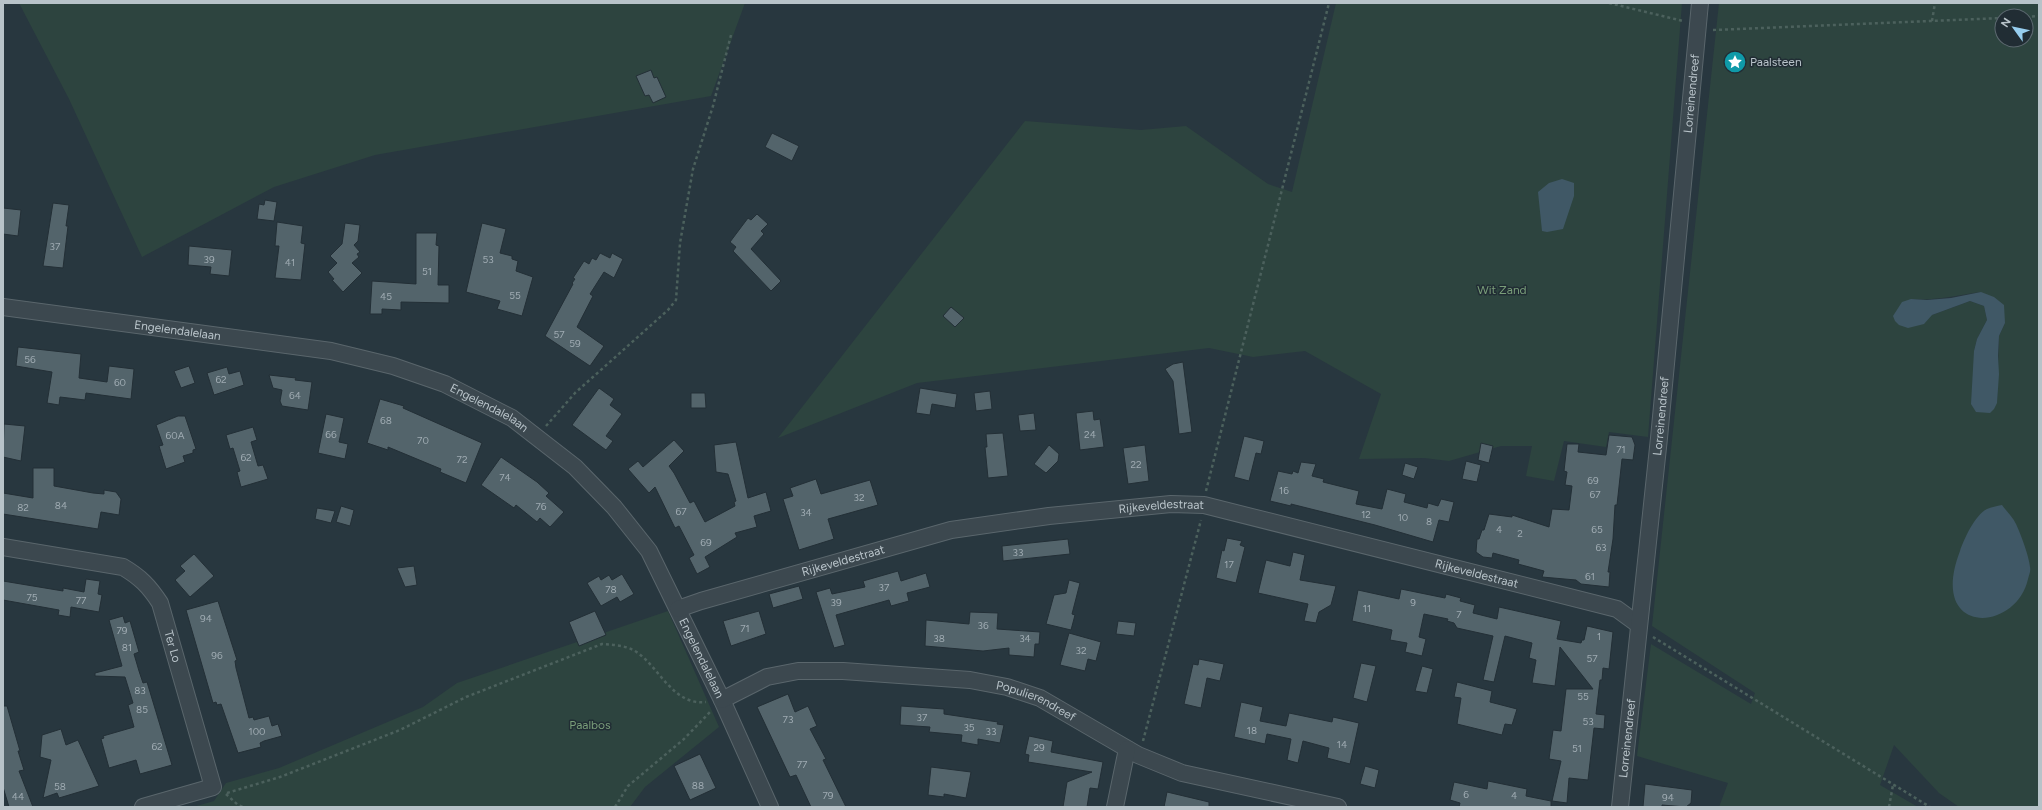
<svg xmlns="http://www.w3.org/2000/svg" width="2042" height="810" font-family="Figtree,sans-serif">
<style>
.green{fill:#2d443f;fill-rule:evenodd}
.water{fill:#405866}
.building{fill:#53646b;stroke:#232f36}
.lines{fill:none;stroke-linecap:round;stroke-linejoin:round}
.minor-casing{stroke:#5a666c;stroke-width:18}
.path{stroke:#4c615d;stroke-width:2.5;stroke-dasharray:3 3;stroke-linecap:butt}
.minor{stroke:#3c484f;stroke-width:16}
.labels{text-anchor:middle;stroke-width:3;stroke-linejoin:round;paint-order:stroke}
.number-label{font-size:10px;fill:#9fabb2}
.poi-label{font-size:12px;fill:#b8c3c9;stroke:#212d34;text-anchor:start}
.street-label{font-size:12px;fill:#b8c3c9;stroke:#212d34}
.park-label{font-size:12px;fill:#799d79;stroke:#212d34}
</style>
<rect width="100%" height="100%" fill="#28373f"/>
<!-- green -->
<path class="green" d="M19 3H745L711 96 375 155 274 187 142 257 69 99Z
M1336 3H1682L1648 437 1609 432 1606 447 1564 441 1554 481 1526 476 1532 446H1501L1449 461 1424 458 1359 459 1381 394 1305 351 1253 357 1209 348 917 383 778 438 1025 121 1141 130 1186 126 1268 184 1292 192Z
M1719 3H2039V807H1959L1939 793 1894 745 1880 785 1918 807H1719L1728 783 1637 756 1651 644 1751 704 1755 693 1652 626ZM2002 16H2026V40H2002ZM1981 292 2005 323 1999 336 1997 402 1974 374V351L1977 339 1987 320 1984 306 1970 301 1932 315 1911 299C1936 301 1957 295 1981 292Z
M668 611 719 727 645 787 630 807H193L214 801 226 783 279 768 423 707 457 683Z"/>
<!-- water -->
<path class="water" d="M1562 179 1574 183V196L1563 229 1547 232 1542 231 1538 192 1549 183Z
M1981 292 1994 297 2004 305 2005 323 1999 336 1998 356 1999 374 1997 403 1994 409 1990 413 1976 412 1971 404 1974 351 1977 339 1987 320 1984 306 1970 301 1932 315 1924 324 1908 328 1899 325 1895 321 1893 316 1902 302 1911 299 1927 300 1951 298Z
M2002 505C2006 511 2013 517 2016 524 2021 535 2029 556 2030 567 2031 571 2029 575 2028 579 2016 633 1927 637 1960 551 1964 539 1975 515 1987 509 1991 507 1997 506 2002 505Z"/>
<!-- building -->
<path class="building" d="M651 70 654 78 657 77 666 97 653 103 649 95 645 96 636 76Z
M772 133 799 146 792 161 765 147Z
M265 200 277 202 274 221 257 219 259 204 264 205Z
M53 203 69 205 66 226H68L63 268 43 266Z
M3 208 21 210 18 236 3 234Z
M757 214 768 224 761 231 764 234 751 249 781 281 771 291 733 251 736 247 730 242 748 218 751 220Z
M277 222 303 226 301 243 305 244 301 280 275 278 279 246H275Z
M345 223 360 225 358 241 354 245 360 252 357 254 359 257 352 263 362 273 343 292 332 280 334 279 328 272 337 263 330 256 342 244Z
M482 223 506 229 500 253 512 256V259L518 261 516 271 533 277 522 316 497 309 500 301 466 292Z
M416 233H437L436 245 439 246 438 285H449V303L401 302V310L382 309V314H370L372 281 416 284Z
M189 246 232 250 229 276 210 274 211 267 188 265Z
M600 253 610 258 612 253 623 259 614 278 604 272 590 294 593 296 577 327 604 346 590 366 545 336 573 284 572 283 575 279 573 278 584 261 589 264 592 258 596 260Z
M951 307 964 318 955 327 943 316Z
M18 347 81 354 79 378 107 382 109 366 134 369 131 399 86 393 85 400 60 397 59 405 47 403 52 372 16 366Z
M1183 362 1192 432 1179 434 1173 381 1165 369 1173 364Z
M189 366 195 383 181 388 174 371Z
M227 367 229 374 240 371 244 385 214 395 207 373Z
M269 375 296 378 295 380 312 382 308 410 282 406 280 401 282 390 273 388Z
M599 388 614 399 610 405 622 414 606 436 613 441 606 450 572 425Z
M920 388 957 394 955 408 932 404 930 415 916 413Z
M990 391 992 409 976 411 974 393Z
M691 393H705L706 408H691Z
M380 399 404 406 403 408 482 443 466 483 440 472 441 469 388 447V450L367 443Z
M1093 411 1094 420 1100 419 1104 447 1080 450 1076 413Z
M1034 413 1036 430 1020 431 1018 415Z
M326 414 344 418 339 442 348 444 345 459 318 453Z
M178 416H185L196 449 193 450V453L183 456 185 462 166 469 159 446 163 445 156 425Z
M4 424 25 426 21 461 3 457Z
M253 427 257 440 251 442 258 466 263 465 268 479 241 487 237 472 240 471 233 448 230 449 226 435Z
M1003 433 1008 476 988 478 985 447H987L986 434Z
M1609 435 1632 437 1635 445 1633 460 1622 459 1617 505H1615L1613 539 1608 572H1610L1609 587 1581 584 1576 580 1542 577 1544 571 1518 564 1519 560 1493 553 1492 558 1483 557 1476 552 1477 539H1479L1482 530H1484L1489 514 1512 517V515L1549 527 1552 509 1569 510 1572 486 1565 485 1567 472 1564 471 1567 444H1579L1578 452 1606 455Z
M1244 436 1264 441 1261 454 1256 453 1249 481 1234 477Z
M674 440 684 451 669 466 674 473 690 503 694 501 705 522 735 506 734 502 736 501 728 474 716 472 714 445 736 442 748 498 766 492 771 511 754 516 757 527 735 533 737 537 705 557 710 567 697 574 689 558 694 555 679 526 675 528 655 487 649 493 628 469 638 461 643 467Z
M1481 443 1493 446 1489 463 1478 460Z
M1049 445 1059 454 1058 461 1046 473 1034 464Z
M1145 445 1149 481 1128 484 1123 448Z
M501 457 537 482 549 493 546 496 564 512 550 527 540 518 537 522 516 505 514 508 481 485Z
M1466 461 1481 465 1477 482 1462 479Z
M1301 462 1316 464 1312 476 1324 479 1323 482 1359 491 1356 504 1382 509 1387 489 1406 494 1404 502 1427 508 1428 503 1438 506 1441 499 1454 502 1449 522 1439 520 1433 542 1375 525 1291 504V506L1270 501 1278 471 1292 474 1293 471 1298 473Z
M1405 463 1418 467 1414 479 1402 475Z
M33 468H54V486L93 493 104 494V490L116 492 121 499 119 515 101 512 98 529 3 514V493L33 498Z
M816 479 821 494 870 480 878 505 828 519 834 539 799 550 783 499 793 496 790 488Z
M341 506 354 510 350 526 336 522Z
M317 508 335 511 331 523 315 519Z
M1227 538 1242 541 1240 545 1245 547 1236 583 1216 578 1222 550 1224 551Z
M1068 539 1070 554 1003 561 1002 546Z
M1293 552 1305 555 1300 580 1336 586 1331 605 1319 612 1316 623 1304 621 1308 604 1258 593 1266 560 1290 566Z
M194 554 214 576 190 597 175 580 185 571 180 566Z
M414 566 417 585 405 587 397 568Z
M898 571 901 581 926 573 930 587 907 593 909 601 891 606 889 600 836 615 845 645 834 648 816 592 830 588 832 594 865 587 863 581Z
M622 574 634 594 620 602 617 597 601 606 587 583 599 576 601 580 609 575 612 580Z
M86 579 100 581 98 594 102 595 99 612 71 607 70 617 58 615 59 610 3 600V581L63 591V588L84 592Z
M1069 580 1080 583 1072 614 1075 615 1071 630 1046 624 1054 595 1066 593Z
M799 586 803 599 773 608 769 594Z
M1401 589 1445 598 1446 594 1461 598 1460 601 1475 605 1473 613 1497 619 1499 607 1561 621 1557 639 1581 643 1582 640H1584L1587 626 1613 632 1609 669 1603 668 1602 680H1600L1596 714 1605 715 1604 729 1594 728 1588 780 1569 778 1567 803 1552 801 1561 761 1549 759 1553 730 1561 731 1566 689H1593L1560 647 1555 686 1532 683 1536 660 1529 658 1532 643 1505 636 1494 682 1483 680 1493 636 1457 628 1454 623 1447 621 1448 619 1424 614 1419 637 1426 639 1422 656 1405 652 1407 643 1390 640 1392 630 1352 621 1358 590 1399 599Z
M218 601 237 660 235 661 236 668 249 718 253 717 254 720 269 716 272 726 278 724 282 736 264 741 260 743 261 747 238 753 221 704 217 705 216 702 213 703 186 610Z
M595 611 606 635 579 646 569 622Z
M759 611 766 634 731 646 723 621Z
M970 612 998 613 997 629 1040 632 1039 644H1035L1034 657 1009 655V648L983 651 925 646 926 620 969 624Z
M123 616 125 623 130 621 139 652 134 654 139 671 143 683 147 682 172 765 140 774 136 760 109 768 101 739 104 738 103 736 134 727 128 705 133 703 125 677 95 676V673L122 666 109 620Z
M1118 621 1136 623 1134 636 1116 634Z
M1069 633 1101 642 1096 661 1088 659 1085 671 1060 665Z
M1199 659 1224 664 1220 681 1207 678 1201 708 1184 704 1193 664 1198 665Z
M1361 663 1376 666 1367 702 1353 698Z
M1422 666 1433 669 1427 693 1415 691Z
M1457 682 1492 691 1490 702 1517 709 1512 725 1505 724 1502 735 1457 724 1461 698 1454 697Z
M788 694 795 712 808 706 817 726 810 729 826 759 823 760 846 807H811L796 775 790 777 757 707Z
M1241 702 1263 707 1260 721 1286 726 1289 713 1332 722 1333 717 1359 723 1350 764 1327 758 1329 748 1303 741 1298 763 1287 760 1291 739 1267 734 1265 744 1234 737Z
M3 706H7L20 751H18L24 770 19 771 33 807H9L3 787Z
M901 706 944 709V714L998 722 997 724 1004 725 1000 743 978 739V745L961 742 962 735 929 732 930 727 900 725Z
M61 729 66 745 78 740 99 786 59 798 57 793 43 798 51 760 40 757 42 735Z
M1029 736 1053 741 1051 752 1103 762 1098 789 1090 788 1087 807H1063L1067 782 1092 772 1028 762 1029 755 1025 754Z
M700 754 716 788 690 800 674 766Z
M1365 766 1379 770 1375 788 1360 784Z
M931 767 971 772 966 798 944 794V797L928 795Z
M1488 781 1527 789 1526 796 1551 801V807H1459L1460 803 1450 800 1454 782 1487 789Z
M1645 784 1692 790 1691 803 1686 807 1662 805V807H1643Z
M1167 792 1209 802V807H1164Z"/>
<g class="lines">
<!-- minor casing -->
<g class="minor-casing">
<g id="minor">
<path id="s1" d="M3 307 331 351 393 366 445 384 512 418 575 467 614 507 649 551 722 700 770 807"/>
<path id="s2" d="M3 547 123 567C140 577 149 586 160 603L213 787 143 807"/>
<path id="s3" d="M678 609 701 601 951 530 1049 516 1171 504 1204 505 1617 609 1639 625"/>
<path id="s4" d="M722 700 767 677 798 671H843L970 680 1007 687 1040 698 1138 755 1182 773 1338 807"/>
<path d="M1115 807 1127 749"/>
<path id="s5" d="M1620 807 1659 438 1700 3"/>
</g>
</g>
<!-- path -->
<path class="path" d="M1609 3 1683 21
M2026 17 2039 16
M1932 21 1935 3
M1713 30 2002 18
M546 426 575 393 668 310 676 300 680 243 693 169 713 106 731 35
M1206 491 1329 3
M1653 637 1930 807
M1143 741 1201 520
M227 793 280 777 400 730 466 697 602 644C614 645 627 645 638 653 660 669 674 706 706 702
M226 794 238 805 243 807
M615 807 628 786 684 739 711 711
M1889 807 1893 785"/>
<!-- minor -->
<use href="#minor" class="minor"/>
</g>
<!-- icons -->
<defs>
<g id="sight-disc" transform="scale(1.15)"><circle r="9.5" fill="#0f9aa8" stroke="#212d34"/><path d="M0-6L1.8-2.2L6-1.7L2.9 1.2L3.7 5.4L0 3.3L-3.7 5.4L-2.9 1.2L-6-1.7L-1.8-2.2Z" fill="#fff"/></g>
</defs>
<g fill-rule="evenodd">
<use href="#sight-disc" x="1735" y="62"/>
</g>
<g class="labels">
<!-- number labels -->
<g class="number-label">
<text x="55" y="250">37</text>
<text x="209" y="263">39</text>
<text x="488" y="263">53</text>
<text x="290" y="266">41</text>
<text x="427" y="275">51</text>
<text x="515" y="299">55</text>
<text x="386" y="300">45</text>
<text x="559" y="338">57</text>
<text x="575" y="347">59</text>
<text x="30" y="363">56</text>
<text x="221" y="383">62</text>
<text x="120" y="386">60</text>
<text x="295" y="399">64</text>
<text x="386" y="424">68</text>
<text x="331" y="438">66</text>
<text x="1090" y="438">24</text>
<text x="175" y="439">60A</text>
<text x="423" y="444">70</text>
<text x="1621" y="453">71</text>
<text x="246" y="461">62</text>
<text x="462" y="463">72</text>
<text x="1136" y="468">22</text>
<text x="505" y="481">74</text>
<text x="1593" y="484">69</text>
<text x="1284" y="494">16</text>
<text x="1595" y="498">67</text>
<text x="859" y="501">32</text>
<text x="61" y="509">84</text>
<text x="541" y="510">76</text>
<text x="23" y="511">82</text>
<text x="681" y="515">67</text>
<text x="806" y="516">34</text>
<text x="1366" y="518">12</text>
<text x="1403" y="521">10</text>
<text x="1429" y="525">8</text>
<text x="1499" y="533">4</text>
<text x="1597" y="533">65</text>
<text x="1520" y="537">2</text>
<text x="706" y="546">69</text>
<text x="1601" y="551">63</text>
<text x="1018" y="556">33</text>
<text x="1229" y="568">17</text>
<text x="1590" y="580">61</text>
<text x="884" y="591">37</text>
<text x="611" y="593">78</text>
<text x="32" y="601">75</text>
<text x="81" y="604">77</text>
<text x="836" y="606">39</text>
<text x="1413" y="606">9</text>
<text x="1367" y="612">11</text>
<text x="1459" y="618">7</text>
<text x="206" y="622">94</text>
<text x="983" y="629">36</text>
<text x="745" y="632">71</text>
<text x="122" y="634">79</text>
<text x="1599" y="640">1</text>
<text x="939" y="642">38</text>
<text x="1025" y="642">34</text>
<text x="127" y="651">81</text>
<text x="1081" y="654">32</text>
<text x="217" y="659">96</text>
<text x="1592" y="662">57</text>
<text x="140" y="694">83</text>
<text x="1583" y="700">55</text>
<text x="142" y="713">85</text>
<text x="922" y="721">37</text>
<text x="788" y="723">73</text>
<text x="1588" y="725">53</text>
<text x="969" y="731">35</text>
<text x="1252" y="734">18</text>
<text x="257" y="735">100</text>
<text x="991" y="735">33</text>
<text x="1342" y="748">14</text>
<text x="157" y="750">62</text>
<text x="1039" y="751">29</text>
<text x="1577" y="752">51</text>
<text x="802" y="768">77</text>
<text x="698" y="789">88</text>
<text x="60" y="790">58</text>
<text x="1466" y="798">6</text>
<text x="828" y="799">79</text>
<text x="1514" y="799">4</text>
<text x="18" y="800">44</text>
<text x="1668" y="801">94</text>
</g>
<!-- poi labels -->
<g class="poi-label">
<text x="1750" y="66">Paalsteen</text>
</g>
<!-- street labels -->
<g class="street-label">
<text dy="4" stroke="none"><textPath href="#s5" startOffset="717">Lorreinendreef</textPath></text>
<text dy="4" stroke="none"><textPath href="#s1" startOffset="176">Engelendalelaan</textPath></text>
<text dy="4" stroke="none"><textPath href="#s1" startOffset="500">Engelendalelaan</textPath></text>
<text dy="4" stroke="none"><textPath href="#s5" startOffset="393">Lorreinendreef</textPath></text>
<text dy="4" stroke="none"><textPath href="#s3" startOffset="496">Rijkeveldestraat</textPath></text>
<text dy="4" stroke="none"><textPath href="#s3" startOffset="172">Rijkeveldestraat</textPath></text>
<text dy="4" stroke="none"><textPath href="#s3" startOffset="820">Rijkeveldestraat</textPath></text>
<text dy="4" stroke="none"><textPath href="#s2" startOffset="219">Ter Lo</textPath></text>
<text dy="4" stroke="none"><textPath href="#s1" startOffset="836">Engelendalelaan</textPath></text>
<text dy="4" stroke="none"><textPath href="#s4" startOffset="324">Populierendreef</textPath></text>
<text dy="4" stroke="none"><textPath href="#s5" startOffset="69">Lorreinendreef</textPath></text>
</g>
<!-- park labels -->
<g class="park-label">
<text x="1502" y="294">Wit Zand</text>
<text x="590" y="729">Paalbos</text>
</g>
</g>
<!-- border -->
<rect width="2042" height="810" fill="none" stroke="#b8c3c9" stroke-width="8"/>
<!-- north arrow -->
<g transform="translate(2014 28) rotate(303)"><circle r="19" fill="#212d34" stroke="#5d6970"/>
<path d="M0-3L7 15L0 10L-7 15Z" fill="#97ceef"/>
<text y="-6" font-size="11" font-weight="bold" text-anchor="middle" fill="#b8c3c9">N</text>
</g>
</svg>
